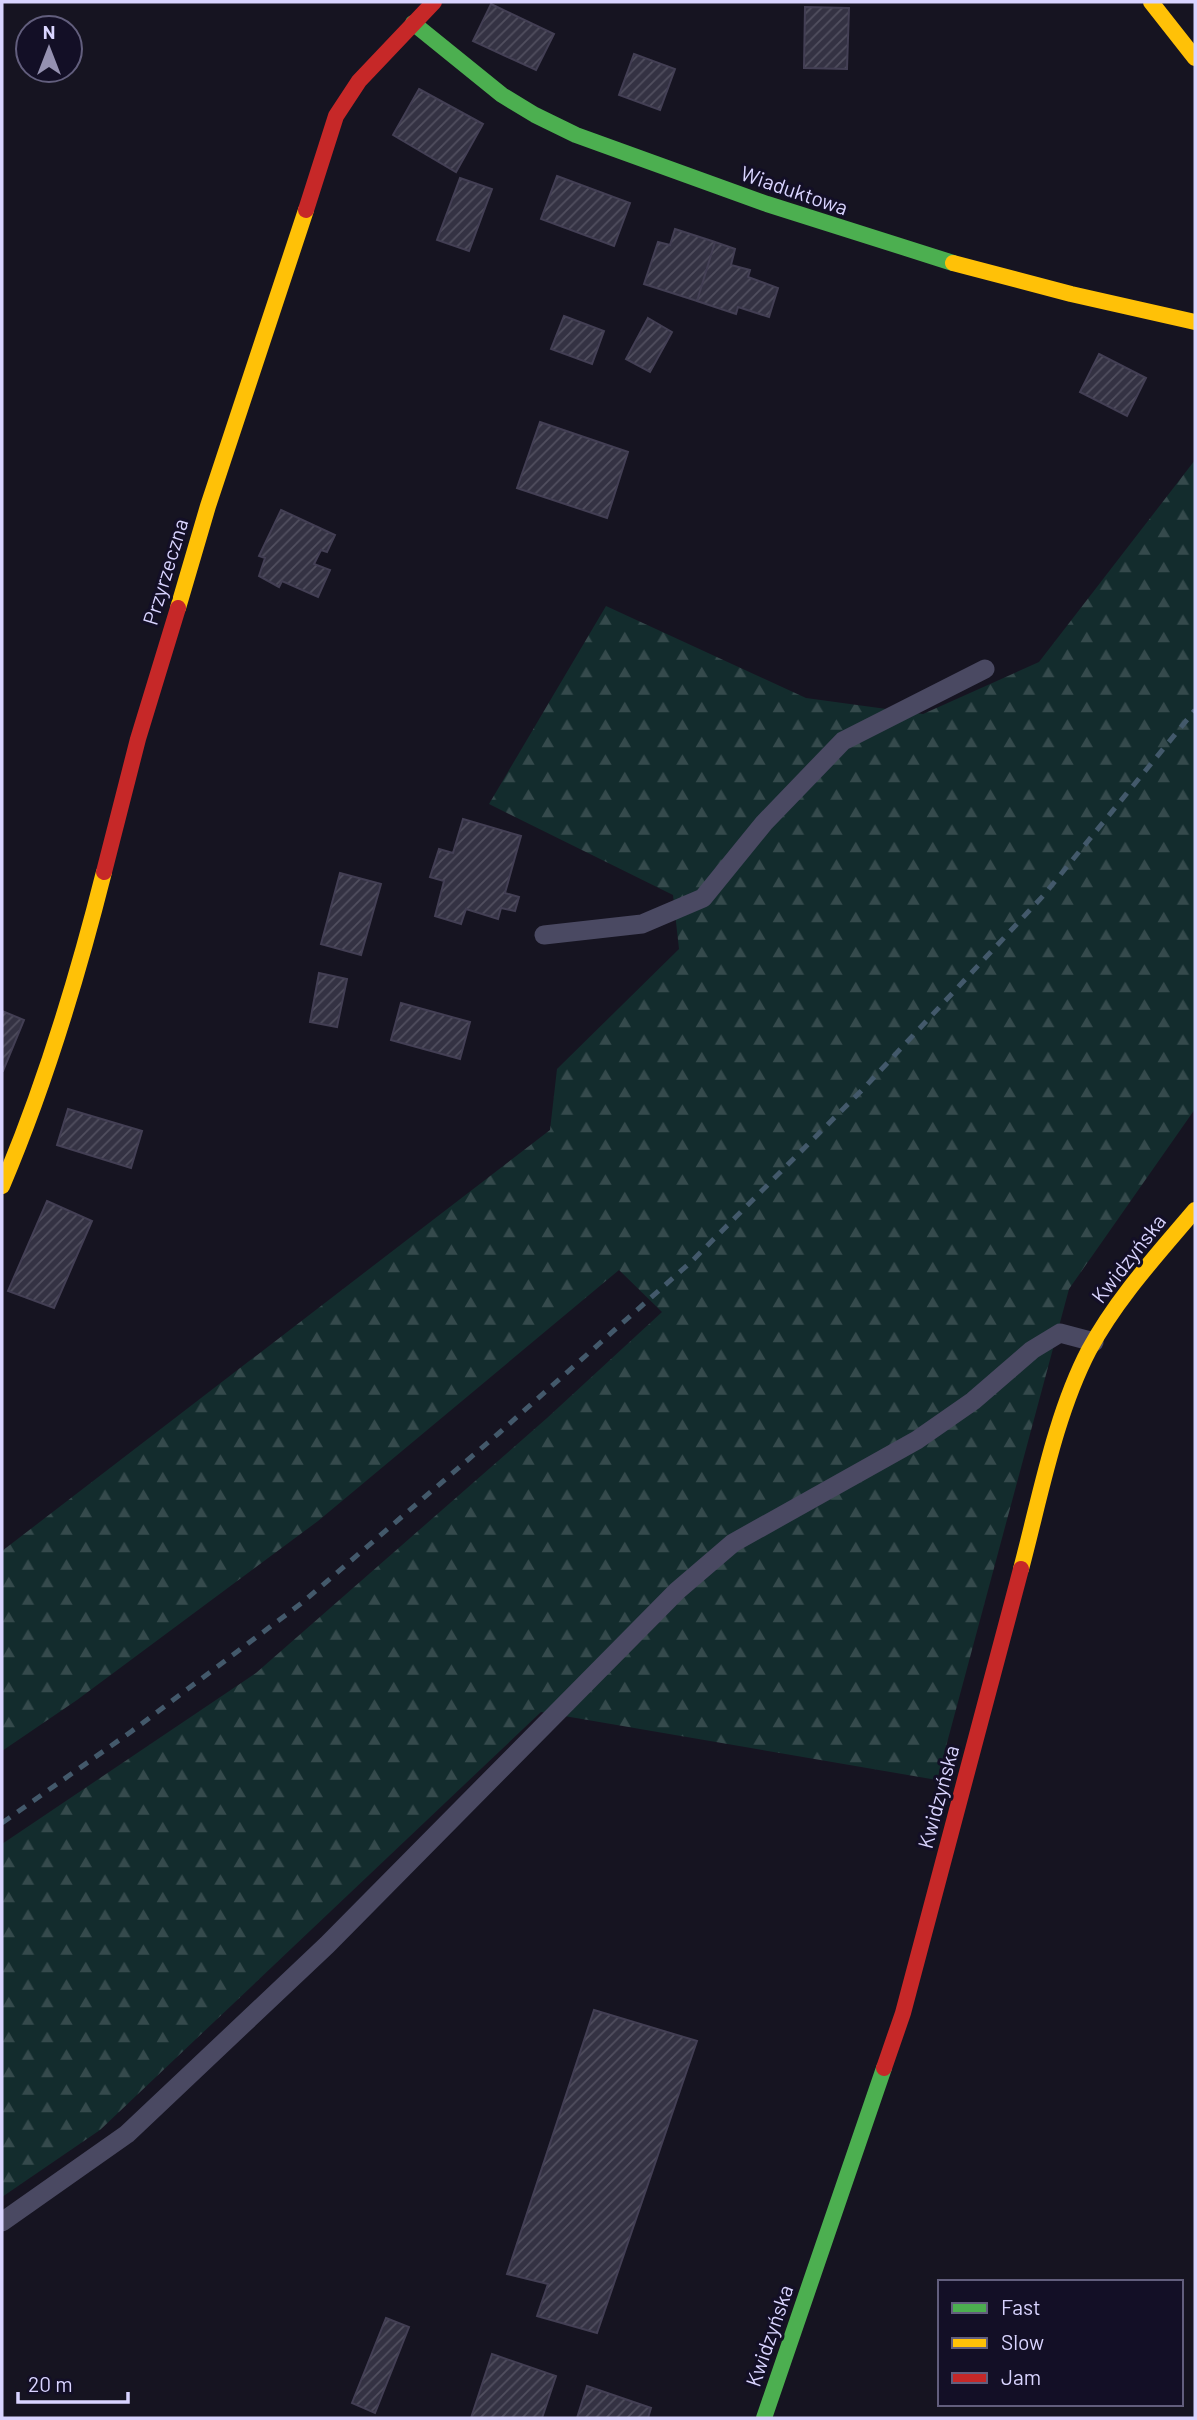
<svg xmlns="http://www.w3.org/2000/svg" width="1197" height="2420" font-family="Barlow,sans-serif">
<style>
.forest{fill:url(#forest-firs)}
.building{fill:url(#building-hatch);stroke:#433f54;stroke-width:2}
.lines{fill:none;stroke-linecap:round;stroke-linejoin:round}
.lane{stroke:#4a4962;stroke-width:19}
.fast{stroke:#4caf50;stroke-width:16}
.slow{stroke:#ffc107;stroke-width:16}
.jam{stroke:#c62828;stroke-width:16}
.rail{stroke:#43596b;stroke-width:5;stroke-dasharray:10 9;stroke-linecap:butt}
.labels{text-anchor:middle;stroke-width:6;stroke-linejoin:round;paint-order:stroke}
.street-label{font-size:21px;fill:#d9d4ff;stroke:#130f26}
</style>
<defs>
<pattern id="forest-firs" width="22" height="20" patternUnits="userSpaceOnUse" patternTransform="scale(1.75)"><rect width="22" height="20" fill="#132c2d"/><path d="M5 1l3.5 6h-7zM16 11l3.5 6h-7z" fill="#354a4c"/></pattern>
<pattern id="building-hatch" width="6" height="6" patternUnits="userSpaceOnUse" patternTransform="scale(1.75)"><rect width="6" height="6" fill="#343243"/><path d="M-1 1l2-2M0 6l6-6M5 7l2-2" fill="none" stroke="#514f5f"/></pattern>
</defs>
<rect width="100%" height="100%" fill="#161421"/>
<!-- forest -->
<path class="forest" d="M1195 460V1109L1069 1289 937 1780 541 1712 100 2130 2 2197V1844L256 1673 547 1418 662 1312 619 1270 318 1521 77 1700 2 1751V1551L550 1130 557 1069 679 949 673 895 489 804 606 606 806 698 923 714 1039 662Z"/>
<!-- building -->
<path class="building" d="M491 4 554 34 536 70 473 41Z
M805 7 849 8 847 69 804 68Z
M634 54 675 69 660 110 619 95Z
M419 89 483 124 456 172 393 135Z
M557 176 630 203 614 246 541 219Z
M460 178 492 189 469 251 437 240Z
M675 229 715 242 697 301 644 284 658 242 670 245Z
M715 242 735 249 731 265 750 270 748 277 778 288 769 317 738 307 736 314 697 301Z
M564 316 604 331 592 364 551 349Z
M648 318 672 332 650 372 626 359Z
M1099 354 1146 378 1127 416 1080 392Z
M540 422 628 452 607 518 517 488Z
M281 510 335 535 327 552 321 550 314 564 330 570 318 597 282 581 279 587 259 576 265 558 259 556Z
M463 819 521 836 505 893 519 897 515 911 501 908 498 919 466 909 461 924 435 916 444 881 430 877 439 849 453 853Z
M340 873 381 884 361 955 321 944Z
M319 973 347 979 337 1027 310 1022Z
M401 1003 470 1022 460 1059 391 1040Z
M2 1011 24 1020 3 1071H2Z
M68 1109 142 1131 131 1168 57 1145Z
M47 1201 92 1221 54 1308 8 1291Z
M594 2010 697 2041 597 2333 537 2316 548 2284 507 2274Z
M386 2318 409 2327 375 2413 352 2403Z
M492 2354 556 2376 542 2418H471Z
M587 2386 651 2408 648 2418H577Z"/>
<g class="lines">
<!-- lane -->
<path class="lane" d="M544 935 642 924 703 898 764 823 843 741 985 669
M2 2222 127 2134 327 1945 677 1591 733 1543 917 1440 973 1401 1032 1350 1060 1333 1094 1342"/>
<!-- fast -->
<path class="fast" d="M413 23 502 95 535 115 576 135 767 204 953 263
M764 2418 884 2068"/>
<!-- slow -->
<path class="slow" d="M1151 2 1195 58
M953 263 1071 294 1195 322
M178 608 208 506 306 210
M2 1186C45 1085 77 979 104 872
M1021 1569C1040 1498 1055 1415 1089 1350 1117 1298 1157 1255 1195 1210"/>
<!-- jam -->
<path class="jam" d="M306 210 336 116 359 81 434 2
M104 872 138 739 178 608
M884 2068 903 2013 1021 1569"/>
<!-- rail -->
<path class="rail" d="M2 1823 132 1731 303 1602 499 1433 692 1261 864 1088 1043 896 1195 710"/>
</g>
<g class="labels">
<!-- street labels -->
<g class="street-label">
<text transform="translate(794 191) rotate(19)" y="7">Wiaduktowa</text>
<text transform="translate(166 572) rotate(-73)" y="7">Przyrzeczna</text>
<text transform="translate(1129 1259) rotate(-52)" y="7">Kwidzyńska</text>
<text transform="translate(939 1797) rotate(-75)" y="7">Kwidzyńska</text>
<text transform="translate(770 2336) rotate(-71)" y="7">Kwidzyńska</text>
</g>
</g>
<!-- border -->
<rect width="1197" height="2420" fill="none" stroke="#d9d4ff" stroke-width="7"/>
<!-- legend -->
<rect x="938" y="2280" width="245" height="126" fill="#130f26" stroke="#625e7d" stroke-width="2"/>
<rect x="952" y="2303" width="35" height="10" fill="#4caf50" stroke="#625e7d" stroke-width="2"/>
<text x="1001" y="2315" font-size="21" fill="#d9d4ff">Fast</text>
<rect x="952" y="2338" width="35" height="10" fill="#ffc107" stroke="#625e7d" stroke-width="2"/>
<text x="1001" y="2350" font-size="21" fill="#d9d4ff">Slow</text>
<rect x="952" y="2373" width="35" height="10" fill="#c62828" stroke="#625e7d" stroke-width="2"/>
<text x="1001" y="2385" font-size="21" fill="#d9d4ff">Jam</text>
<!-- north arrow -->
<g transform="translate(49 49)"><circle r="33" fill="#130f26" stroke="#625e7d" stroke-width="2"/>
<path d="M0-5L12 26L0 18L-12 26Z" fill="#9591b1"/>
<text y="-10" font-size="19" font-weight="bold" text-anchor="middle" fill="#d9d4ff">N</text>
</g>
<!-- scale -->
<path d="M18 2392v10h110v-10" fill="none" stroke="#d9d4ff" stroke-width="3.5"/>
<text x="28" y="2392" font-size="21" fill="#d9d4ff" stroke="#130f26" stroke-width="5" paint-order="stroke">20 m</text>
</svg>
